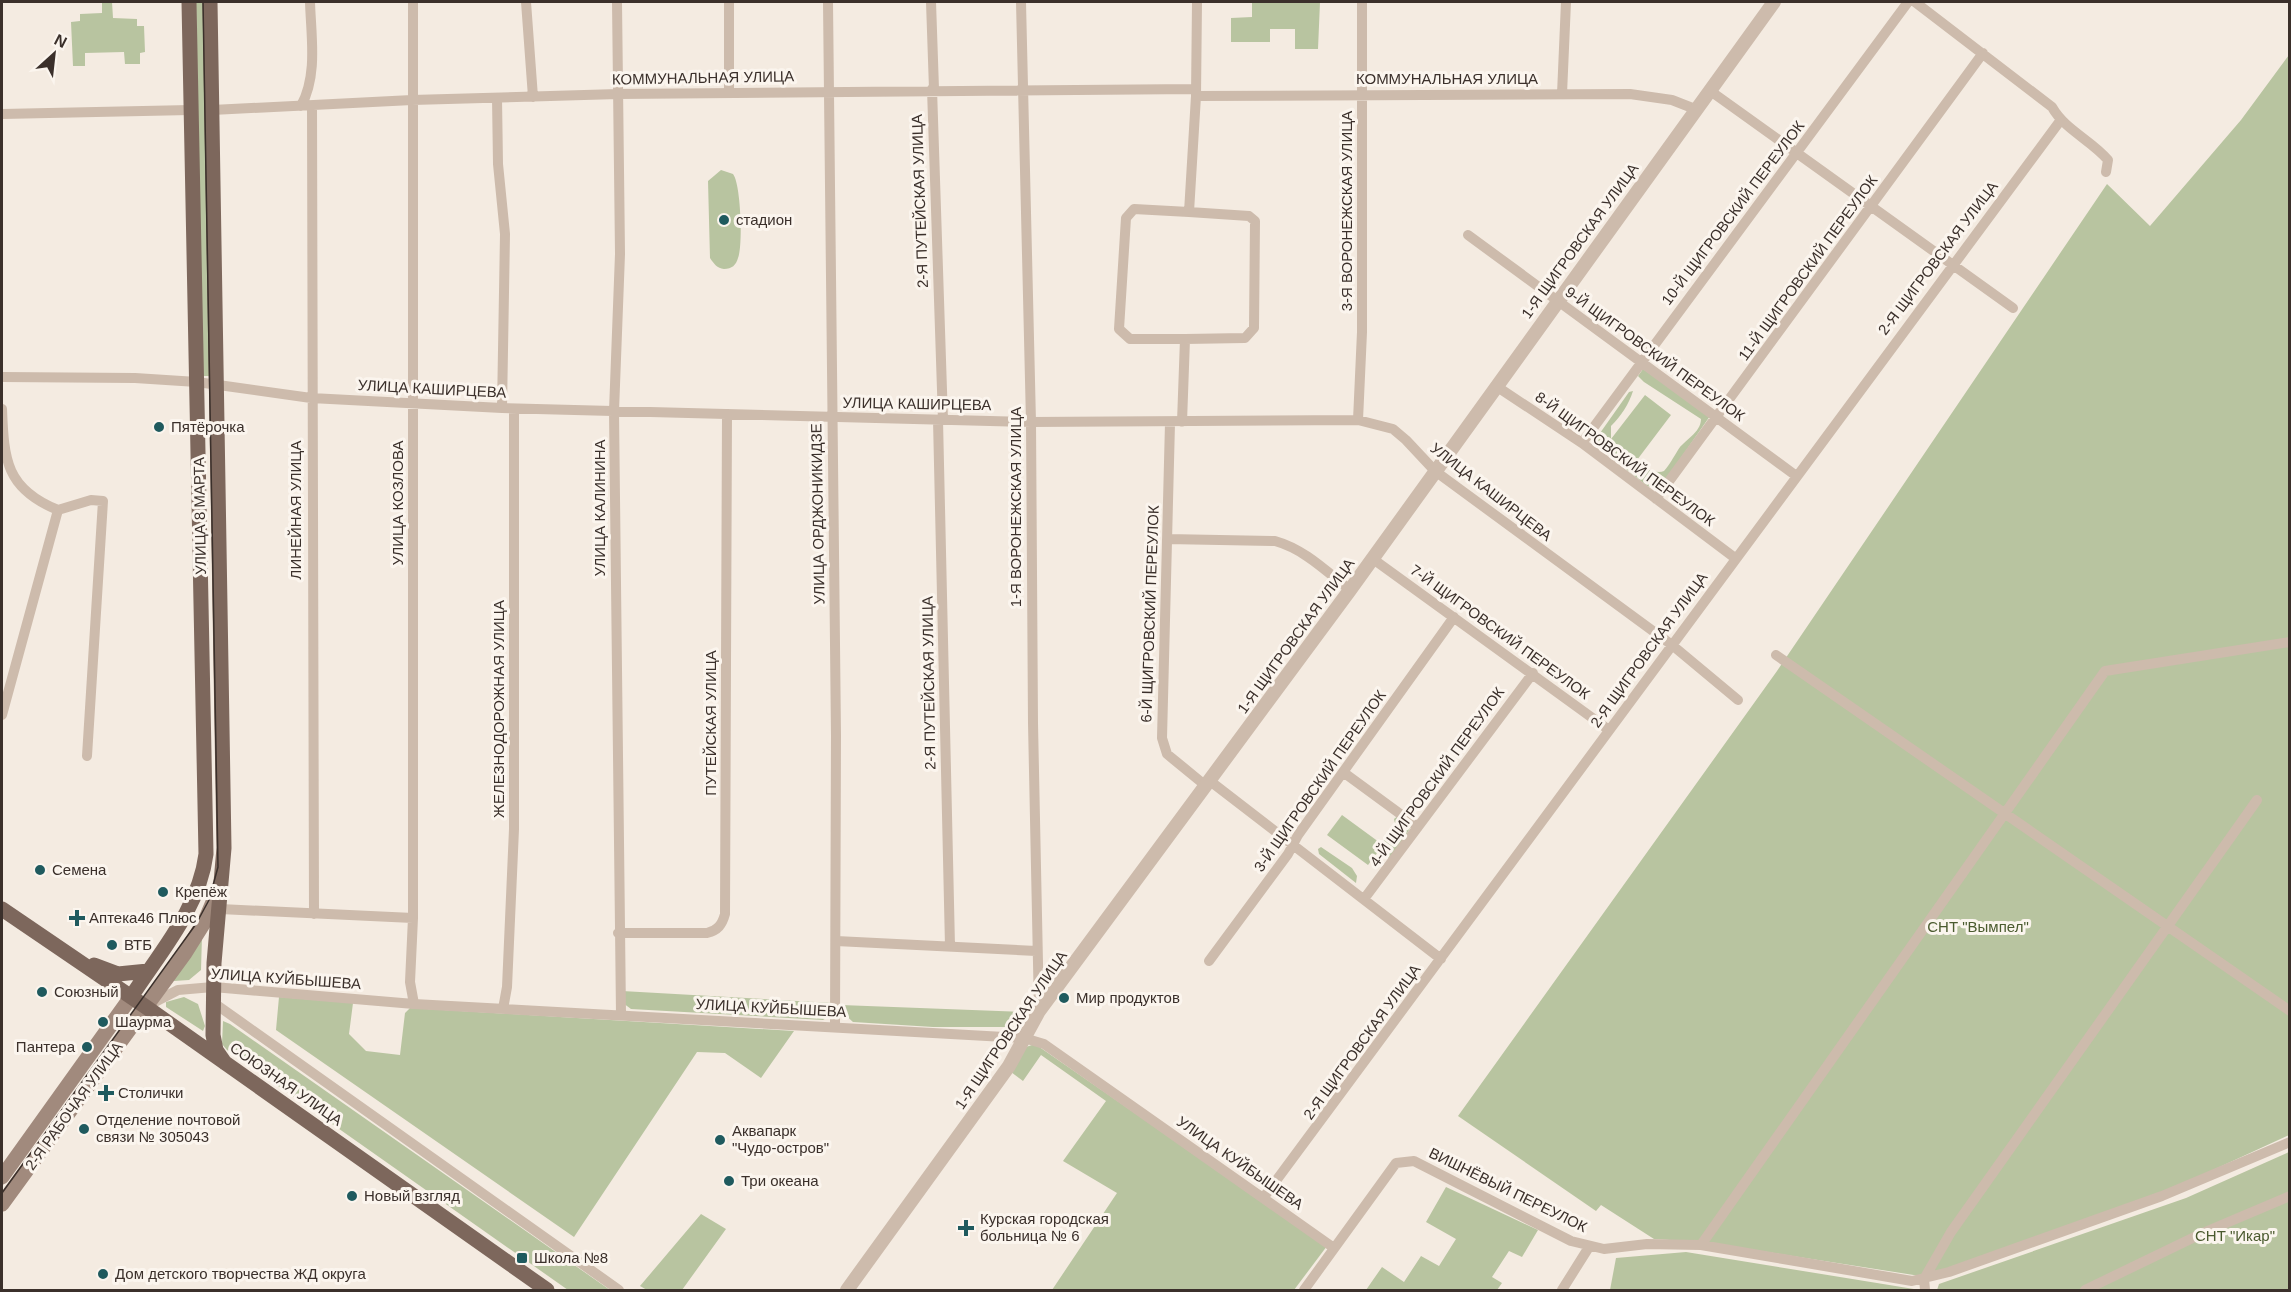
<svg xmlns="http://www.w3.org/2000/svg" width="2291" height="1292" font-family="Helvetica,sans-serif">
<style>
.green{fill:#b8c4a0}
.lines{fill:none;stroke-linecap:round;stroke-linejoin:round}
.minor{stroke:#cdbbac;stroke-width:10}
.tertiary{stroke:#cdbbac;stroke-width:14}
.secondary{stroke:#a18a7d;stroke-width:15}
.primary{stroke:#7d675c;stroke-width:15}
.tram{stroke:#3b302b;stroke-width:1.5}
.poi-dot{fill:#1f5a5e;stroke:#fbf5ee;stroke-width:2}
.labels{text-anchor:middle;stroke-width:6;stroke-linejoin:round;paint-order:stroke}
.street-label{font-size:15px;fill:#3b302b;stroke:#fbf5ee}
.poi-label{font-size:15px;fill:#3b302b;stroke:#fbf5ee;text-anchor:start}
.park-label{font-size:15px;fill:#4a5a2e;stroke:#fbf5ee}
</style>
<rect width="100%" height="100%" fill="#f4ebe1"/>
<!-- green -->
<path class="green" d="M102 2H112L113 18 137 19V26H144L145 52 140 53V64H125L124 52 85 53V66H73L71 22 80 21V14L102 13Z
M196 2H204L210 376H202Z
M1252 2H1320L1318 49H1295V29H1270V42H1231V18L1252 17Z
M2289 55V1135L2174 1188 1949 1269 1920 1276 1704 1242 1654 1239 1601 1205 1596 1211 1458 1116 1777 671 2107 184 2150 226 2241 120Z
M721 170 733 174C741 184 743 246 738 258 736 265 732 269 724 269 717 268 714 264 710 258L708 181Z
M1643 369 1710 416 1660 488 1656 489 1647 486 1593 443 1629 392 1633 391C1629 404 1621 416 1611 426V439L1645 395 1671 415 1637 460 1610 441C1618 452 1650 477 1664 471 1670 464 1673 458 1678 450 1684 440 1701 433 1701 419L1644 382 1638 376Z
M1342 815 1383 845 1385 837 1396 828 1394 819 1399 815 1412 825 1391 860 1383 855V845L1368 865 1327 835Z
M1321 847 1352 868 1357 876 1356 883 1319 854 1318 849Z
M202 936 201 970 189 980 174 981 172 978Z
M622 991 833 1003 831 1015 823 1020 631 1009 623 1003Z
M184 997 198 1004 205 1026 203 1031 166 1007V1002Z
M279 997 353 1003 349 1034 366 1051 400 1055 405 1013 410 1008 794 1031 761 1078 725 1053 697 1052 574 1237 276 1030Z
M841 1005 1024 1012 1015 1022 1005 1027H933L853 1022 842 1012Z
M223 1021 230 1024 610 1290H568L227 1050 222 1044Z
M1035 1044 1327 1246 1294 1290H1052L1117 1193 1063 1161 1106 1101 1041 1055 1023 1081 1011 1072 1026 1047Z
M2289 1152V1290H1937L1939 1284 2186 1198Z
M1446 1187 1538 1230 1522 1257 1509 1251 1492 1277 1502 1283 1497 1290H1366L1382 1267 1404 1282 1421 1256 1439 1266 1456 1239 1426 1222Z
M701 1214 726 1229 682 1290H647L640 1286Z
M1686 1252 1920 1290H1610L1616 1258Z"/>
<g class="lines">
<!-- minor -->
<path class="minor" d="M413 2V918L410 982 414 1004
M526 2 533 97
M617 2 620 254 614 411 621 1014
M828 2 836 735 835 1026
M931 2 934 89
M1021 2 1031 422 1033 723 1039 1011
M1915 2 2052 107C2065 130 2091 140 2108 160L2106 172
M932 89 943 420
M1709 90 2013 308
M729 93V2
M1562 94 1566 2
M1196 96 1630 94 1672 100 1695 109
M497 98 498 164 505 234 502 408
M301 106C318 75 311 36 310 2
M312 106 314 914
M212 110 412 100 618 94 1196 89
M2 114 190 110
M1468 235 1795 475
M1185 339 1245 338 1254 328 1255 221 1249 216 1189 212 1196 96 1197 2
M2 377 135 378 197 382 311 398 502 408 1031 422 1358 420 1393 429 1406 440 1435 471 1672 645 1738 700
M1496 386 1582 443 1735 558
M2 409C4 460 6 489 58 510
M938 420 950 946
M1358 420 1362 332V2
M1182 422 1185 339H1130L1119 329 1126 218 1134 209 1189 212
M1170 423 1162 738 1167 754 1206 786
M1582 443 1908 2
M1656 499 1983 53
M1167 539 1275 541C1304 549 1326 571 1350 590
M1373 559 1609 730
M1776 655 2290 1011
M2 715 58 510 91 500 103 501 87 756
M1343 772 1418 827
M1210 781 1441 959
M1364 899 1533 673
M220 909 413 918
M618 933H707C718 930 722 925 725 914L727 414
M836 941 1036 951
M1209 961 1288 854 1298 835 1454 617
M214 1003 619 1290
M151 1004 178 990 213 987 414 1004 1024 1038 1044 1044 1334 1248
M503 1009 507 987 514 829V409
M1264 1197 2060 121
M1701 1245 2105 671 2290 642
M1304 1290 1396 1163 1414 1161 1571 1241 1604 1249 1647 1244 1701 1245 1912 1281 1949 1272 2162 1196 2290 1142
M1562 1290 1589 1247
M1925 1290 1924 1279 1951 1232 2257 800
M2085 1290 2205 1232 2290 1196"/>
<!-- tertiary -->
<path class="tertiary" d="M847 1290 1009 1066 1039 1011 1350 590 1774 2"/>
<!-- secondary -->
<path class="secondary" d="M2 1177 131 997
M2 1204 185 953 205 921 219 888"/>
<!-- primary -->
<path class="primary" d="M210 2 224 848 214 963 213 1035 216 1050 225 1063
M2 909 146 1007 547 1290
M94 965 118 974 148 971
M131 997C160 952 199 909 206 854L189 2"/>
<!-- tram -->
<path class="tram" d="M2 1193 196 924 209 900 218 867 203 2"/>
</g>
<!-- markers -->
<g class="poi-dot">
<circle cx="724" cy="220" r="6"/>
<circle cx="159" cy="427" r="6"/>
<circle cx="40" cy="870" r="6"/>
<circle cx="163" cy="892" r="6"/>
<path d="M74 909h6v6h6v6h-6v6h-6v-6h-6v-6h6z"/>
<circle cx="112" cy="945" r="6"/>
<circle cx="42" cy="992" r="6"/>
<circle cx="1064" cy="998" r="6"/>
<circle cx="103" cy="1022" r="6"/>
<circle cx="87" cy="1047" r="6"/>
<path d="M103 1084h6v6h6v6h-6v6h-6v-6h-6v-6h6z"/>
<circle cx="84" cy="1129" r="6"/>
<circle cx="720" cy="1140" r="6"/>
<circle cx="729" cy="1181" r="6"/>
<circle cx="352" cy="1196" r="6"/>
<path d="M963 1219h6v6h6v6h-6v6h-6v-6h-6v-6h6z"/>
<rect x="516" y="1252" width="12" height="12" rx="3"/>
<circle cx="103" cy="1274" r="6"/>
</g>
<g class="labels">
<!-- street labels -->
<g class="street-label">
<text transform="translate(703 78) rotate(-1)" y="5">КОММУНАЛЬНАЯ УЛИЦА</text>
<text x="1447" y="84">КОММУНАЛЬНАЯ УЛИЦА</text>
<text transform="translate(920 201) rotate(-92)" y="5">2-Я ПУТЕЙСКАЯ УЛИЦА</text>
<text transform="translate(1347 211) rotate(-90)" y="5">3-Я ВОРОНЕЖСКАЯ УЛИЦА</text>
<text transform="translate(1733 213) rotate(-53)" y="5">10-Й ЩИГРОВСКИЙ ПЕРЕУЛОК</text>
<text transform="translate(1580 241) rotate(-54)" y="5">1-Я ЩИГРОВСКАЯ УЛИЦА</text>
<text transform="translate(1938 258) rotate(-53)" y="5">2-Я ЩИГРОВСКАЯ УЛИЦА</text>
<text transform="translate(1808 268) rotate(-54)" y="5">11-Й ЩИГРОВСКИЙ ПЕРЕУЛОК</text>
<text transform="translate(1655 354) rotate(36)" y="5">9-Й ЩИГРОВСКИЙ ПЕРЕУЛОК</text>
<text transform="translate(432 389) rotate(3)" y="5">УЛИЦА КАШИРЦЕВА</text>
<text transform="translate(917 404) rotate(1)" y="5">УЛИЦА КАШИРЦЕВА</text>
<text transform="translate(1625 459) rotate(36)" y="5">8-Й ЩИГРОВСКИЙ ПЕРЕУЛОК</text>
<text transform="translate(1491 492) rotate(38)" y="5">УЛИЦА КАШИРЦЕВА</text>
<text transform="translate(398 503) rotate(-90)" y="5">УЛИЦА КОЗЛОВА</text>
<text transform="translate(1016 507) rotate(-90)" y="5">1-Я ВОРОНЕЖСКАЯ УЛИЦА</text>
<text transform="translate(600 508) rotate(-90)" y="5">УЛИЦА КАЛИНИНА</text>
<text transform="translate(296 510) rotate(-90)" y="5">ЛИНЕЙНАЯ УЛИЦА</text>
<text transform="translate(818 514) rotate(-91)" y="5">УЛИЦА ОРДЖОНИКИДЗЕ</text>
<text transform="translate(200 516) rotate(-91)" y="5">УЛИЦА 8 МАРТА</text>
<text transform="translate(1150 614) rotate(-88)" y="5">6-Й ЩИГРОВСКИЙ ПЕРЕУЛОК</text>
<text transform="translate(1500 632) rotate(36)" y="5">7-Й ЩИГРОВСКИЙ ПЕРЕУЛОК</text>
<text transform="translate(1296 636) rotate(-54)" y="5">1-Я ЩИГРОВСКАЯ УЛИЦА</text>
<text transform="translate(1649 650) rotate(-54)" y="5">2-Я ЩИГРОВСКАЯ УЛИЦА</text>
<text transform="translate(929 683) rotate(-91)" y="5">2-Я ПУТЕЙСКАЯ УЛИЦА</text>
<text transform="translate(499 709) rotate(-90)" y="5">ЖЕЛЕЗНОДОРОЖНАЯ УЛИЦА</text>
<text transform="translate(711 723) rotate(-90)" y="5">ПУТЕЙСКАЯ УЛИЦА</text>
<text transform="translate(1437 777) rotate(-54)" y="5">4-Й ЩИГРОВСКИЙ ПЕРЕУЛОК</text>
<text transform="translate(1320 781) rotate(-55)" y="5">3-Й ЩИГРОВСКИЙ ПЕРЕУЛОК</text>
<text transform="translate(286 979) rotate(4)" y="5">УЛИЦА КУЙБЫШЕВА</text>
<text transform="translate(771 1008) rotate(3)" y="5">УЛИЦА КУЙБЫШЕВА</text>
<text transform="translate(1011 1030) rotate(-56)" y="5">1-Я ЩИГРОВСКАЯ УЛИЦА</text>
<text transform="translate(1362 1042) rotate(-54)" y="5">2-Я ЩИГРОВСКАЯ УЛИЦА</text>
<text transform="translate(286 1084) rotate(35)" y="5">СОЮЗНАЯ УЛИЦА</text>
<text transform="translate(74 1106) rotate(-54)" y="5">2-Я РАБОЧАЯ УЛИЦА</text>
<text transform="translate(1240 1163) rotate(35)" y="5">УЛИЦА КУЙБЫШЕВА</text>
<text transform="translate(1508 1190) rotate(26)" y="5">ВИШНЁВЫЙ ПЕРЕУЛОК</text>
</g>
<!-- poi labels -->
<g class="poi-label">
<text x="736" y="225">стадион</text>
<text x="171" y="432">Пятёрочка</text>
<text x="52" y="875">Семена</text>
<text x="175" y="897">Крепёж</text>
<text x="89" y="923">Аптека46 Плюс</text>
<text x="124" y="950">ВТБ</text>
<text x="54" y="997">Союзный</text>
<text x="1076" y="1003">Мир продуктов</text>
<text x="115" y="1027">Шаурма</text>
<text x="75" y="1052" text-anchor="end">Пантера</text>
<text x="118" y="1098">Столички</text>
<text x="96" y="1125">Отделение почтовой<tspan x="96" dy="17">связи № 305043</tspan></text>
<text x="732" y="1136">Аквапарк<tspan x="732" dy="17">"Чудо-остров"</tspan></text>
<text x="741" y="1186">Три океана</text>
<text x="364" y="1201">Новый взгляд</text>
<text x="980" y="1224">Курская городская<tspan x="980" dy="17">больница № 6</tspan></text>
<text x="534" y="1263">Школа №8</text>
<text x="115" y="1279">Дом детского творчества ЖД округа</text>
</g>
<!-- park labels -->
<g class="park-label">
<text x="1978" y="932">СНТ "Вымпел"</text>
<text x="2235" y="1241">СНТ "Икар"</text>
</g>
</g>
<!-- border -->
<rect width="2291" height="1292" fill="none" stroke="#3b302b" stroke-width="6"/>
<!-- north arrow -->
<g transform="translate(54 54) rotate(27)" stroke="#fbf5ee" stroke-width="4.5" paint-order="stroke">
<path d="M0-4.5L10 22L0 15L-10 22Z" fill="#3b302b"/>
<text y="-9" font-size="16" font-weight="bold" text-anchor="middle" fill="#3b302b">N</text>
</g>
</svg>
